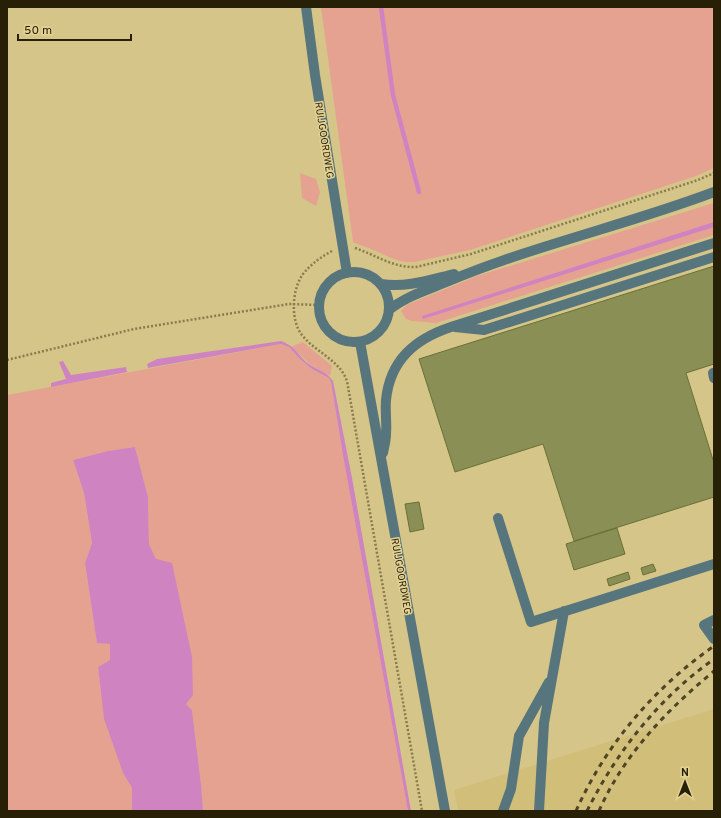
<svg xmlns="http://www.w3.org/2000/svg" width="721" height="818" font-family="Overpass,sans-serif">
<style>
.built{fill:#d1be78}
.green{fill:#e5a291}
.water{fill:#cf83c1}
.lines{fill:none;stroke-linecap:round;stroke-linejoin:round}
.stream{stroke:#cf83c1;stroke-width:4.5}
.building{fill:#8a9055;stroke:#6a7035}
.path{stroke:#887c4f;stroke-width:2.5;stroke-dasharray:2 2;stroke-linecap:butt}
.minor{stroke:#57757d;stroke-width:10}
.rail{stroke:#4e4524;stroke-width:3;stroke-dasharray:5 5;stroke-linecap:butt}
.labels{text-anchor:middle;stroke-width:3;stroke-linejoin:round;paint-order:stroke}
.street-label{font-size:10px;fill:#272007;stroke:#e4d294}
</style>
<rect width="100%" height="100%" fill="#d6c588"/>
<!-- built -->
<path class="built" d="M714 709V811H458L454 790Z"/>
<!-- green -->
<path class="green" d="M321 7H714V168L696 176 470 250 415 262C400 263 391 258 378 252 370 248 362 246 353 242Z
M300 173 316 179 320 192 316 206 302 198Z
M714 203V235L436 323 412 321 406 319 401 311 406 305 477 276Z
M303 342 332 366 330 376 309 364 292 346Z
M281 344 289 347 300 359 312 369 329 378 331 382 344 461 408 811H203L201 784 192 710 186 704 156 559 149 544 148 497 135 447 108 451 73 460 84 493 92 543 85 563 97 642 110 644V660L98 667 104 719 123 773 132 788V811H7V395Z"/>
<!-- water -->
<path class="water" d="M714 222V227L423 319 422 316Z
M281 341C299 348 297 356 310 365 318 370 327 372 333 381L352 478 411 811H408L344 461 331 382 329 378 312 369 300 359 289 347 281 344 148 368 147 364 157 359Z
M63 361 71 375 126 367 127 372 51 387V383L66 379 59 362Z
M135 447 148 497 149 544 156 559 172 563 192 657 193 695 186 704 192 710 201 784 203 811H132V788L123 773 104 719 98 667 110 660V644L97 643 85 563 92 543 84 493 73 460 108 451Z"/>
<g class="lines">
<!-- stream -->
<path class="stream" d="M381 7 393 95 419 192"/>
</g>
<!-- building -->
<path class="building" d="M714 266V364L686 373 714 463V497L574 541 543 444 455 472 419 359Z
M419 502 424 529 410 532 405 504Z
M617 528 625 554 574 570 566 544Z
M653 564 656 571 643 575 641 568Z
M628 572 630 579 609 586 607 579Z"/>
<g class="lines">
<!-- path -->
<path class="path" d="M355 248C376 255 393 268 416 267L471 254 698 180 714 173
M332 251C321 257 311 264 303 274 292 289 290 320 302 335 316 353 339 359 347 381L422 811
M7 360 134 329 289 304 319 305"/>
<!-- minor -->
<path class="minor" d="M306 7 315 75 347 273
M319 307a35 35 0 1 1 70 0a35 35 0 1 1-70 0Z
M381 284C406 288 429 280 454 274
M389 310C406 296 430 289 449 281 535 245 627 225 714 192
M455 327 484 330 714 257
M360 342 445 811
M713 373 714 378
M383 453C384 447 386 441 386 434 387 423 385 412 386 400 390 360 415 339 451 327L714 243
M498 518 531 622 714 564
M714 620 704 625 714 639
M503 811 511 789 519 736 549 682
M539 811 544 723 564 611"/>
<!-- rail -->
<path class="rail" d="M576 811C606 744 654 688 714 646
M587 811C617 751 659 698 714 659
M599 811C624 754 667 710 714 671"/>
</g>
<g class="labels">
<!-- street labels -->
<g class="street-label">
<text transform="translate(325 140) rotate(81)" y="4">RUIJGOORDWEG</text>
<text transform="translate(402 576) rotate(80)" y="4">RUIJGOORDWEG</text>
</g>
</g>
<!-- border -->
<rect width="721" height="818" fill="none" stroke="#272007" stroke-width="16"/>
<!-- north arrow -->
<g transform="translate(685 782)" stroke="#e4d294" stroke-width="3" paint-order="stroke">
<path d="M0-3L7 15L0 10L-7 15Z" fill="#272007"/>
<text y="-6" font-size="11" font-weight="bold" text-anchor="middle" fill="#272007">N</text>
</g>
<!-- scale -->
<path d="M18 34v6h113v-6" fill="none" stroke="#272007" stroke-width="2"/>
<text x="24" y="34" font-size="12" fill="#272007" stroke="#e4d294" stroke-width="3" paint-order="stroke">50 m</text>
</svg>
